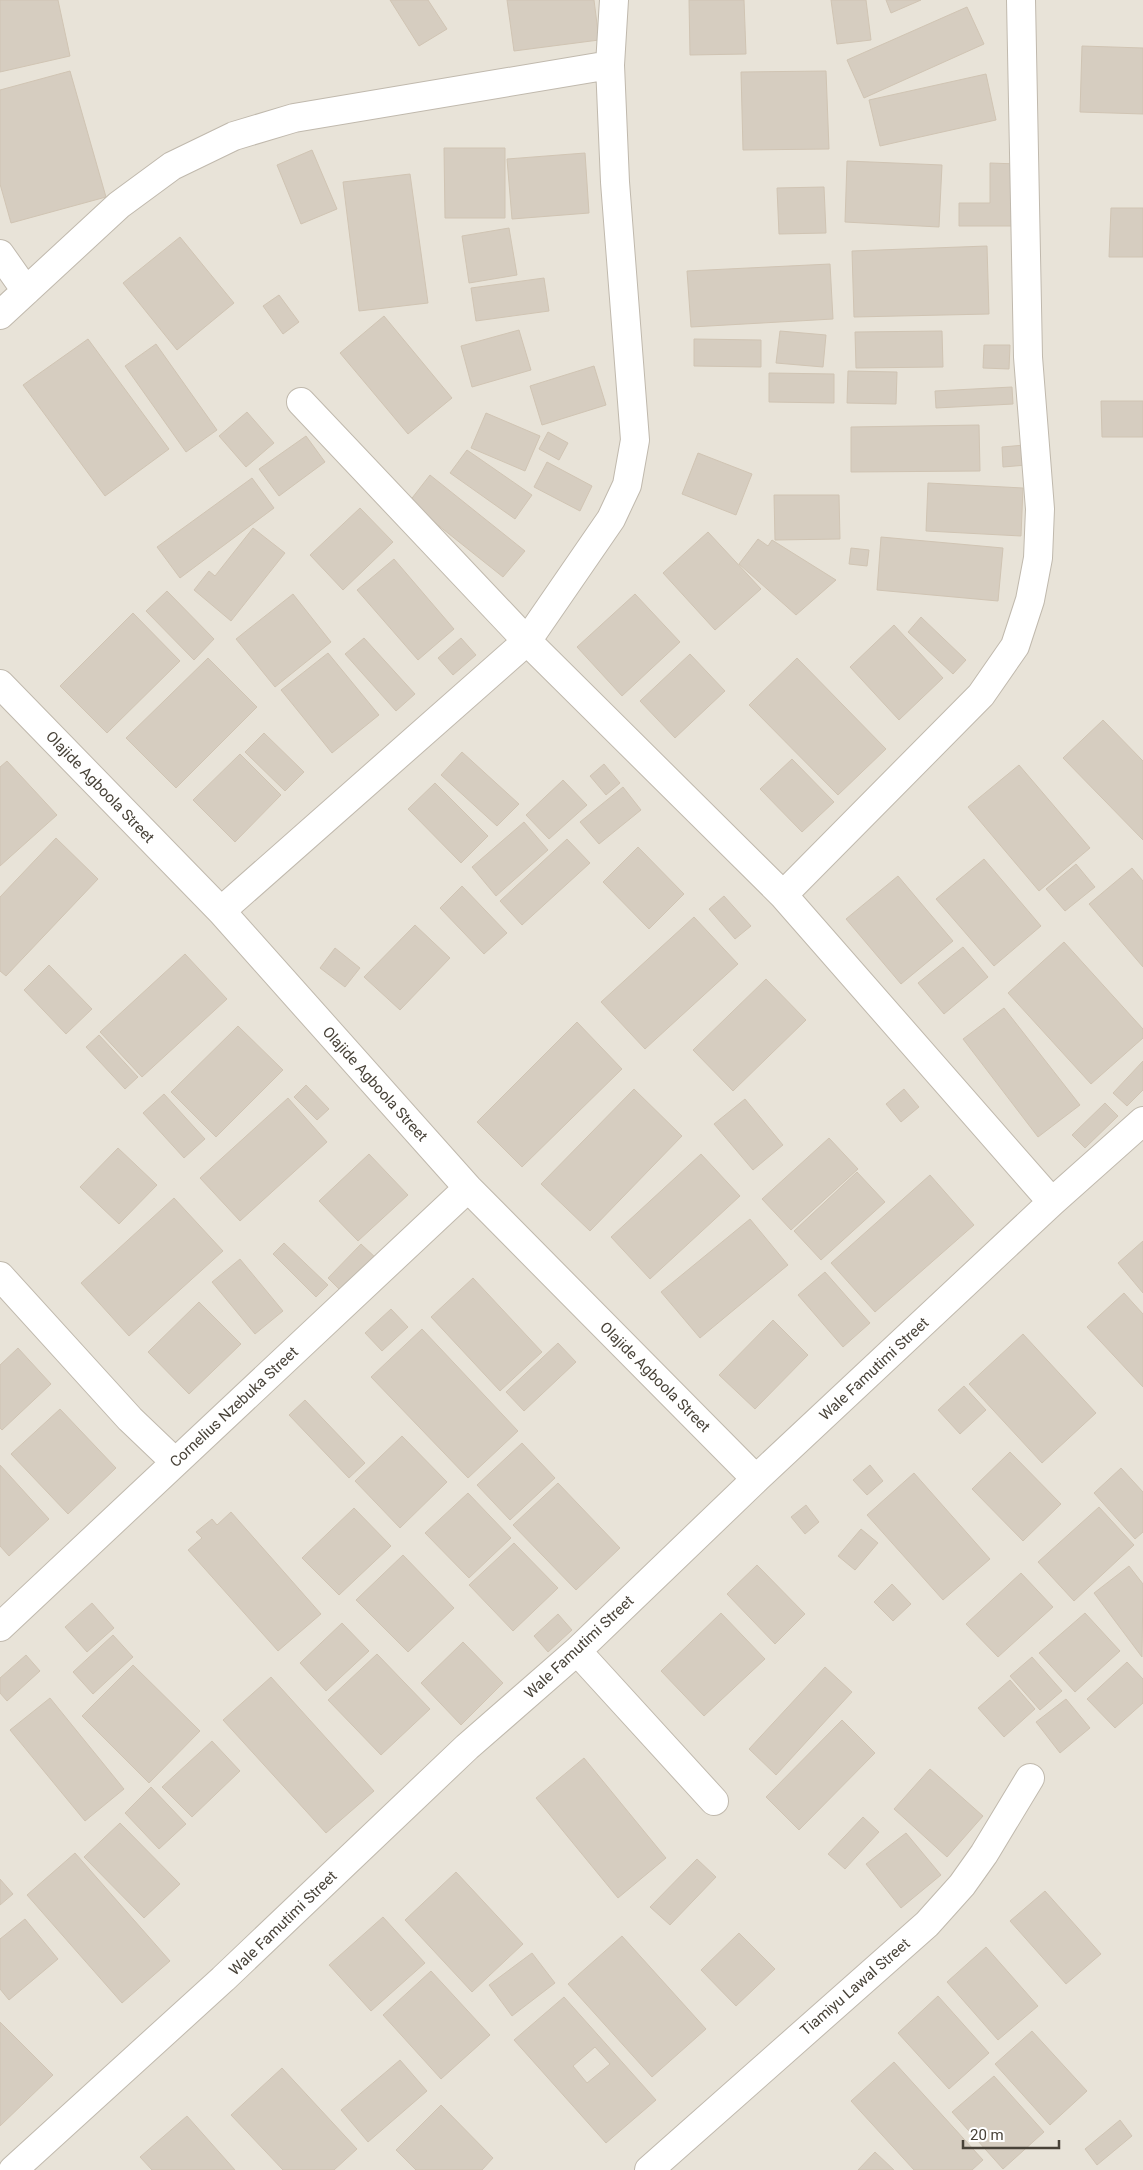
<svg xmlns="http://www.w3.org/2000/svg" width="1143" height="2170" font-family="Roboto,sans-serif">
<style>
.residential{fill:#e8e3d8}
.building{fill:#d6cdc0;stroke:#d0c4b3;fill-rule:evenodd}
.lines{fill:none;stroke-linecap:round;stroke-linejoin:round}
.minor-casing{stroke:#c0b9ad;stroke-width:30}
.minor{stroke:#fff;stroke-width:28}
.labels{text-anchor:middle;stroke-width:4;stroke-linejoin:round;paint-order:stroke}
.street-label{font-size:15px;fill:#484238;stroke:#fff}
</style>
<rect width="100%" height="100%" fill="#f4f1ea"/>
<!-- residential -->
<path class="residential" d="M0 0H1143V2170H0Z"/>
<!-- building -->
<path class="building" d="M0 0H58L70 56 0 72Z
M390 0H428L447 29 419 46Z
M507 0H594L599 40 514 51Z
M689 0H744L746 54 690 55Z
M831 0H866L871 40 837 44Z
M886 0H921L891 13Z
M967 7 984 44 864 98 847 60Z
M1082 46 1143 48V114L1080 112Z
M70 71 106 197 11 223 0 184V90Z
M826 71 829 149 743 150 741 72Z
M986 74 996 120 880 146 869 100Z
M444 148H505V218H445Z
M312 150 337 209 301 224 277 165Z
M585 153 589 213 512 219 507 159Z
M847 161 942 165 939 227 845 222Z
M990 163 1018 164V226H959V203H990Z
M410 174 428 303 359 311 343 182Z
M824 187 826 233 779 234 777 188Z
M1111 208H1143V257H1109Z
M509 228 517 275 469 283 462 236Z
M180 237 234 303 177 350 123 283Z
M987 246 989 314 854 317 852 251Z
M830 264 833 319 691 327 687 271Z
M544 278 549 311 476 321 471 288Z
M279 295 299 322 283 334 263 306Z
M384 316 452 398 408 434 340 353Z
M519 330 531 370 472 387 461 346Z
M780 331 826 335 823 367 776 363Z
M942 331 943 367 856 368 855 332Z
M88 339 169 449 105 496 23 385Z
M694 339 761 340V367L694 366Z
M156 344 217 430 186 452 125 366Z
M984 345H1010L1009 369 983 368Z
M594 366 606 405 542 425 530 386Z
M848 371 897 372 896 404 847 403Z
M769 373 834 374V403L769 402Z
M1012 387 1013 404 936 408 935 391Z
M1101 401H1143V437H1102Z
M247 412 274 443 246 467 219 436Z
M486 413 540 436 525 471 471 448Z
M979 425 980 471 851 472V427Z
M548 432 568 443 559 460 539 449Z
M306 436 325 462 279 496 259 469Z
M1025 445 1027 465 1003 467 1002 447Z
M467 450 532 495 515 519 450 473Z
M698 453 752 474 736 515 682 494Z
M547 462 592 486 580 511 534 487Z
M430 475 525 551 503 577 409 502Z
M252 478 274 508 180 578 157 547Z
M928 483 1023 488 1021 536 926 531Z
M774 495H839L840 539 775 540Z
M360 508 393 542 343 590 310 555Z
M253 528 285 553 231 621 194 590 209 571 215 576Z
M708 532 761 589 715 630 663 573Z
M881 537 1003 548 998 601 877 590Z
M758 539 768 546 772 540 836 580 796 615 739 564Z
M851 548 869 550 867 566 849 564Z
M394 559 454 629 418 660 357 590Z
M167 591 214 639 194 660 146 611Z
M293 594 331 642 275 687 236 639Z
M635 594 680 642 622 696 577 647Z
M133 613 180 661 107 733 60 686Z
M921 617 966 660 953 674 908 632Z
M894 625 943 678 899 720 850 667Z
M364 638 415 694 396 711 345 654Z
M461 638 476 655 453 675 438 658Z
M328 653 379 715 332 753 281 690Z
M690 654 725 691 675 738 640 701Z
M208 658 257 707 176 788 126 738Z
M797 658 886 749 838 795 749 705Z
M1103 720 1143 761V840L1063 758Z
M264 733 304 772 285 791 245 752Z
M462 752 519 804 497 826 441 775Z
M240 754 281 795 235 842 193 800Z
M792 759 834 802 802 832 760 789Z
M7 761 57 815 0 866V767Z
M604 764 620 783 606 795 590 776Z
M1019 765 1090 848 1039 891 968 807Z
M563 780 587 805 549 839 526 815Z
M435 783 488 836 461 863 408 809Z
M623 787 641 810 599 844 580 822Z
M524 822 548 850 496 896 472 867Z
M56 838 98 879 6 976 0 971V897Z
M567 839 590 863 522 925 500 901Z
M638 847 684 894 649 929 603 882Z
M984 859 1041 926 994 966 936 899Z
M1076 864 1095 887 1065 911 1046 889Z
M1132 868 1143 881V967L1089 904Z
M898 876 953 941 901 984 846 919Z
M462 886 507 933 484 954 440 908Z
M724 896 751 926 735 939 709 909Z
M694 917 738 964 645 1049 601 1002Z
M415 925 450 958 400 1010 364 977Z
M1064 942 1143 1029V1038L1091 1084 1008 993Z
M963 947 988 977 944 1014 918 983Z
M335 948 360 968 345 987 320 968Z
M185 954 227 999 142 1077 100 1032Z
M49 965 92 1009 66 1034 24 990Z
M766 979 806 1020 733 1091 693 1050Z
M1004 1008 1080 1105 1038 1137 963 1039Z
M577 1022 622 1069 522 1167 477 1122Z
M238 1026 283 1070 216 1137 171 1092Z
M99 1035 138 1077 125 1089 86 1047Z
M1143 1061V1090L1127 1106 1113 1093Z
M306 1085 329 1109 317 1120 294 1097Z
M634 1089 682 1136 590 1231 541 1184Z
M904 1089 919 1107 901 1122 886 1104Z
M164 1094 205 1139 184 1158 143 1113Z
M288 1098 327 1142 240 1221 200 1178Z
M745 1099 783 1145 753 1170 714 1124Z
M1105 1103 1118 1116 1085 1148 1072 1135Z
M829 1138 858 1169 791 1230 762 1199Z
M118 1148 157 1185 119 1224 80 1187Z
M369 1154 408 1195 358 1241 319 1201Z
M701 1154 740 1196 650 1279 611 1237Z
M857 1172 885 1202 821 1260 794 1231Z
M930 1175 974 1225 875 1312 831 1263Z
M174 1198 223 1251 129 1336 81 1283Z
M750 1219 788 1265 700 1338 661 1292Z
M1143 1241V1293L1118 1263Z
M284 1243 328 1285 316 1297 273 1254Z
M361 1244 377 1259 344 1294 328 1278Z
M240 1259 283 1311 255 1334 212 1282Z
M825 1272 870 1323 843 1347 798 1295Z
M473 1278 542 1352 500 1391 431 1317Z
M1124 1293 1143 1314V1387L1087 1327Z
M199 1302 241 1344 189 1394 148 1352Z
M391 1309 408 1327 382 1351 365 1333Z
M773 1320 808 1355 755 1409 719 1375Z
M422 1329 518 1431 468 1478 371 1377Z
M1023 1334 1096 1413 1042 1463 969 1384Z
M558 1343 576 1362 524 1411 506 1392Z
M18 1348 51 1384 2 1430 0 1428V1365Z
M964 1386 986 1410 960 1434 938 1410Z
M305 1400 365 1463 349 1478 289 1415Z
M60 1409 116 1468 68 1514 11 1454Z
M402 1436 447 1482 400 1528 355 1481Z
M522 1443 555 1478 510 1520 477 1485Z
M1010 1452 1061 1504 1023 1541 972 1489Z
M0 1465 49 1519 9 1556 0 1546Z
M870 1465 883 1481 867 1495 853 1480Z
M1121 1468 1143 1492V1532L1135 1539 1094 1493Z
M914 1473 990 1559 943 1600 867 1515Z
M558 1483 620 1548 576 1590 513 1525Z
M468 1493 511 1538 469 1578 425 1533Z
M806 1505 819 1522 805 1534 791 1517Z
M1099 1507 1134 1545 1074 1601 1038 1562Z
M354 1508 391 1546 339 1595 302 1558Z
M231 1512 321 1614 278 1651 188 1550 202 1538 196 1532 212 1519 217 1525Z
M861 1529 878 1543 855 1570 838 1556Z
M514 1543 558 1588 513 1631 469 1585Z
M403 1555 454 1608 408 1652 356 1600Z
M757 1565 805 1614 775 1644 727 1594Z
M1129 1566 1143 1584 1142 1657 1094 1593Z
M1021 1573 1053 1607 998 1657 966 1624Z
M892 1584 911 1604 893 1621 874 1602Z
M92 1603 114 1628 87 1652 65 1627Z
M721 1613 765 1659 704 1716 661 1671Z
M1085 1613 1120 1651 1075 1692 1039 1653Z
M558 1614 572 1630 548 1652 534 1636Z
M342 1623 369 1651 326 1691 300 1663Z
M113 1635 133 1657 93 1694 73 1672Z
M463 1642 503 1683 461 1725 421 1683Z
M377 1654 430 1709 381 1755 328 1700Z
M26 1655 40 1671 7 1701 0 1693V1678Z
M1032 1657 1062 1691 1040 1710 1010 1676Z
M1127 1662 1143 1679V1703L1115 1728 1087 1699Z
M133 1665 200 1731 149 1783 82 1716Z
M825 1667 852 1692 776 1775 749 1749Z
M271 1677 374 1791 326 1833 223 1720Z
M1010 1680 1035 1709 1004 1737 978 1708Z
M50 1698 124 1789 85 1821 10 1730Z
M1066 1699 1090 1728 1060 1753 1036 1722Z
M842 1720 875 1753 799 1830 766 1797Z
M212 1741 240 1771 192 1817 162 1787Z
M584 1758 666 1858 618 1898 536 1798Z
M930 1769 983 1816 947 1857 894 1809Z
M151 1787 186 1824 159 1849 125 1813Z
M863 1817 879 1832 845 1869 828 1854Z
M120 1823 180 1884 144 1918 84 1857Z
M906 1833 941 1875 901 1908 866 1864Z
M75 1853 170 1961 122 2003 27 1895Z
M697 1859 716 1877 670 1925 650 1907Z
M456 1872 523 1944 472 1992 405 1920Z
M0 1879 13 1894 0 1905Z
M1045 1891 1101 1954 1066 1984 1010 1921Z
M383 1917 425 1963 371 2011 329 1965Z
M25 1919 58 1959 9 2000 0 1989V1939Z
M739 1933 775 1969 736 2006 701 1970Z
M622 1936 706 2029 652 2077 568 1984Z
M986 1947 1038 2006 998 2040 947 1982Z
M532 1953 555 1983 512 2016 489 1985Z
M431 1971 490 2035 441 2079 383 2015Z
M938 1996 989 2053 949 2089 898 2033Z
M564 1997 656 2100 606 2143 514 2040ZM595 2047 610 2064 587 2083 573 2066Z
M0 2022 53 2075 0 2126Z
M1032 2031 1087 2091 1050 2125 995 2064Z
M400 2060 427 2091 368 2142 341 2110Z
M894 2062 983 2160 972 2170H914L851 2101Z
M282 2068 357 2149 334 2170H283L231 2115Z
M994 2076 1044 2132 1003 2169 952 2112Z
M441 2105 493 2158 482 2170H416L396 2150Z
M187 2116 235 2170H152L140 2157Z
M1120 2120 1132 2136 1097 2165 1085 2149Z
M875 2152 894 2170H858Z"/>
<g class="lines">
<!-- minor casing -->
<g class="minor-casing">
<path id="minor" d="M0 254 26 291
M0 315 119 205 172 166 234 136 294 118 610 65
M301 402 527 641 783 895 1052 1202
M0 684 221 911 468 1188 756 1479
M783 895 981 695 1015 646 1030 600 1038 558 1040 509 1028 357 1021 0
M221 911 527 641 611 519 627 485 635 440 615 182 610 65 614 0
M0 1276 130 1419 175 1462
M0 1627 468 1188
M577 1651 714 1801
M13 2170 223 1979 467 1747 577 1651 756 1479 1052 1202 1143 1121
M649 2170 927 1924 962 1885 984 1854 1030 1778"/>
</g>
<!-- minor -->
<use href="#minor" class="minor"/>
</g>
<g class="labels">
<!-- street labels -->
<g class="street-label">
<text transform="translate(100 787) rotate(46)" y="5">Olajide Agboola Street</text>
<text transform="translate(375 1084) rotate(48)" y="5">Olajide Agboola Street</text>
<text transform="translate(874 1369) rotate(-43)" y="5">Wale Famutimi Street</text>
<text transform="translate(655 1377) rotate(45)" y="5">Olajide Agboola Street</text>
<text transform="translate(234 1407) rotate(-43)" y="5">Cornelius Nzebuka Street</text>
<text transform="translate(579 1647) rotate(-43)" y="5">Wale Famutimi Street</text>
<text transform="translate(283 1923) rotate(-44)" y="5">Wale Famutimi Street</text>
<text transform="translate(855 1987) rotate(-41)" y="5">Tiamiyu Lawal Street</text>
</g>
</g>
<!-- scale -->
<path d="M963 2140v8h96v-8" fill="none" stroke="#484238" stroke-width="2.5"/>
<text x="970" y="2140" font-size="15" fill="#484238" stroke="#ffffff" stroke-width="4" paint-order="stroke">20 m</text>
</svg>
